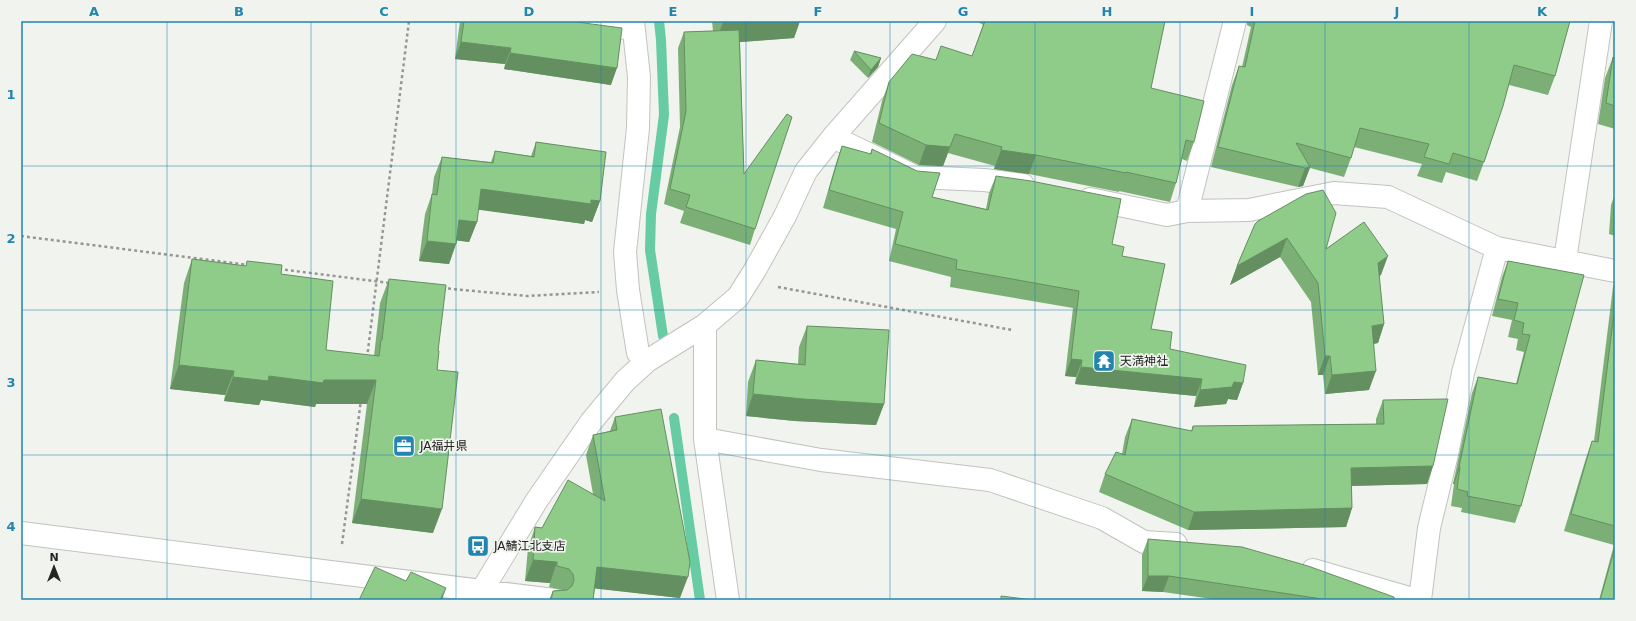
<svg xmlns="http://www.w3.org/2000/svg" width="1636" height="621" font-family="'DejaVu Sans','Noto Sans JP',sans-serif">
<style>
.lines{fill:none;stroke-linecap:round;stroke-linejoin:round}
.stream{stroke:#67cba3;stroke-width:10}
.minor-casing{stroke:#c2c3bf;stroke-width:24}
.path{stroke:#969794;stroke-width:2.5;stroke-dasharray:3 3;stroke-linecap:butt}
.minor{stroke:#fff;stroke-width:22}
.wall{fill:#7baf76}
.shaded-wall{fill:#648f60}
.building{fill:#8fcc89;stroke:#648f60}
.grid{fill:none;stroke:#2285af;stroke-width:1;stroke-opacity:0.55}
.labels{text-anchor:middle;stroke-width:3.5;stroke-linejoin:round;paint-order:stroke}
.poi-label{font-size:12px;fill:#242523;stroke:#f1f3ee;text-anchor:start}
.neatline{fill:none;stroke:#2285af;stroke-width:1.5}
.grid-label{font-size:13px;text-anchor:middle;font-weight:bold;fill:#2285af}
</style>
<rect width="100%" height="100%" fill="#f1f3ee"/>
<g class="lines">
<!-- stream -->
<path class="stream" d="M659 21 661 40 664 115 651 214 650 250 663 336
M674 418 700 600"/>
<!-- minor casing -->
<g class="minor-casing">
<path id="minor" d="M575 21 634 29
M633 21 639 77 638 128 625 252 628 290 638 353 647 361
M833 137 916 177 984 180 1023 185
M1090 199 1167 215 1187 211 1235 21
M1187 211 1249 210 1334 193 1388 197 1497 248 1615 271
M1565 260 1601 21
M705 325V439L728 600
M705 439 821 460 990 480 1102 518 1144 542 1176 544
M21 533 554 600
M1313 570 1416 600
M476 600 537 500 591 422 625 381 647 361 705 325 738 297 755 270 785 216 806 171 833 137 935 21
M1420 600 1429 528 1447 454 1463 373 1497 248"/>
</g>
<!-- path -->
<path class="path" d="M21 236 249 265
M279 269 390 283
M778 287 1012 330
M442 288 527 296 599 292
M367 358 409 21
M342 544 361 400"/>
<!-- minor -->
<use href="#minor" class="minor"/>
</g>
<!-- wall -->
<path class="wall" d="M460 21H569L611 85 504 69 505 64 455 59Z
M712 21H800L794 38 740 42 744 174 755 229 750 245 680 223 684 211 664 204 680 127 678 48 684 32 713 31Z
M977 21H1165L1151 88 1194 142 1187 161 1182 159 1176 183 1170 202 1119 191V192L1029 174 994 169 995 166 948 153 943 166 919 165 872 142 882 101 889 82 936 60 972 56 983 25Z
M1247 21H1570L1555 76 1548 95 1509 85 1484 162 1477 181 1446 172 1442 183 1417 176 1422 164 1354 147 1351 158 1344 177 1310 168 1303 186 1298 187 1211 167 1232 85 1239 66 1242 67 1251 27 1247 25Z
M854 51 881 58 878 67 868 78 850 60Z
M1613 57 1615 58V129L1598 124 1605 78Z
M536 142 600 201 592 222 585 220 584 224 478 209 477 222 469 242 457 240 449 264 419 261 425 214 432 194 434 177 442 157 491 162 495 151 531 156Z
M842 146 870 154 872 149 932 197 986 209 989 193 996 176 1112 244 1122 256 1151 329 1170 349 1243 383 1237 400 1228 399 1226 404 1194 407 1196 396 1075 384 1076 377 1065 376 1073 308 950 287 951 277 889 261 896 229 823 208 836 163Z
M1615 194V236L1609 234 1611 205Z
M1255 224 1326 249 1381 275 1379 276 1384 324 1378 343 1374 344 1369 390 1325 394 1323 375H1318L1311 302 1280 257 1230 285 1237 266Z
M192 259 246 266 247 261 281 274 326 350 374 356 380 303 389 279 438 351 433 533 352 523 367 404H316L315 407 261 400 259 405 224 401 225 395 170 389 184 283Z
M1508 261 1584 275 1521 506 1515 523 1461 512 1462 508 1451 506 1454 484H1453L1472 393 1478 377 1516 384 1524 352 1516 350 1518 339 1508 337 1512 320 1492 316 1502 277Z
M1615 282V600H1599L1614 545 1564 531 1586 458 1592 441H1594L1613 287Z
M807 326 884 404 876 425 795 421 746 416 748 382 756 360 798 364 799 347Z
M1383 400 1433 466 1427 484 1352 486V508L1346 527 1188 530 1099 492 1105 474 1122 454 1125 437 1132 419 1191 431 1193 426 1376 424V419Z
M615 417 680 598 595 588 593 600H549L553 591 562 590 549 587 550 583 525 581 528 548 535 527 542 528 593 494 586 455 593 435 610 431Z
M1148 539 1394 600H1219L1163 592 1142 591V555Z"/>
<!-- shaded-wall -->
<path class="shaded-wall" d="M734 21H800L794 38 715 44 723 22Z
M461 42 511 48 505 64 455 59Z
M510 53 617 68 611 85 504 69Z
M881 58 878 67 868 78 871 70Z
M955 134 943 166 919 165 926 145Z
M1001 150 1036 155 1029 174 994 169Z
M1310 167 1303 186 1298 187 1305 168Z
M481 189 591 200 600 201 592 222 585 220 584 224 473 209Z
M459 220 477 222 469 242 452 240Z
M1287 238 1280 257 1230 285 1237 266Z
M427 241 456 244 449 264 419 261Z
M1388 256 1381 275 1371 282 1378 263Z
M1384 324 1378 343 1365 345 1372 326Z
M1325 356H1330L1323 375H1318Z
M1071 359 1082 360 1076 377 1065 376Z
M179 365 234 371 225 395 170 389Z
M1081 367 1202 379 1196 396 1075 384Z
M1376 371 1369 390 1325 394 1332 375Z
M269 376 324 380H376L367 404H316L315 407 261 400 259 405 224 401 233 377Z
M1234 382 1243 383 1237 400 1228 399 1226 404 1194 407 1200 390Z
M753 394 884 404 876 425 795 421 746 416Z
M1433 466 1427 484 1345 486 1351 468Z
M1459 467H1460L1454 484H1453Z
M361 499 442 509 433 533 352 523Z
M1352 508 1346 527 1188 530 1194 512Z
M533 560 557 562 550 583 525 581Z
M597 567 688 577 680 598 590 588Z
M1148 576H1169L1163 592 1142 591Z
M446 588 442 600H440Z"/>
<!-- building -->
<path class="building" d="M464 21H569L622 28 617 68 510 53 511 48 461 42Z
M723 21H734L723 22Z
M985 21H1165L1151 88 1204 101 1194 142 1186 140 1176 183 1126 172V173L1036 155 1001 150 1002 147 955 134 950 147 926 145 879 123 889 82 912 54 936 60 941 46 972 56Z
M1255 21H1570L1555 76 1514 65 1503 106 1484 162 1453 153 1449 164 1424 157 1429 144 1360 128 1351 158 1296 143 1310 167 1305 168 1218 147 1239 66 1245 67Z
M739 30 744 174 787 114 792 117 755 229 686 207 690 195 670 189 686 111 684 32Z
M854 51 881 58 871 70Z
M1613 57 1615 58V106L1606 103Z
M536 142 606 152 600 201 591 200V204L481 189 477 222 459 220 456 244 427 241 432 194 437 195 442 157 493 163 495 151 534 157Z
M842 146 871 154 872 149 917 171 940 173 932 197 988 210 996 176 1031 181 1121 199 1112 244 1124 247 1122 256 1165 264 1151 329 1172 332 1170 349 1246 365 1243 383 1234 382 1232 387 1200 390 1202 379 1081 367 1082 360 1071 359 1079 291 956 269 957 260 895 244 903 212 829 190Z
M1323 190 1336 213 1326 249 1364 222 1388 256 1378 263 1384 324 1372 326 1376 371 1332 375 1330 356H1325L1318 283 1287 238 1237 266 1255 224 1258 221 1306 194Z
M192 259 246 266 247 261 282 265 281 274 333 281 326 350 379 356 381 340H382L389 279 446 285 438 351H439L437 370 458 372 442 509 361 499 376 380H324L323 383 269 376 268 381 233 377 234 371 179 365Z
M1508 261 1584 275 1521 506 1467 496 1468 492 1457 489 1460 467H1459L1478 377 1517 384 1530 335 1522 334 1524 323 1514 320 1518 303 1498 299Z
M1615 305V526L1571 514 1592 441 1598 442Z
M807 326 889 330 884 404 803 399 753 394 756 360 805 365Z
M1448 399 1433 466 1351 468 1352 508 1194 512 1105 474 1116 452 1125 455 1132 419 1192 431 1193 426 1384 424 1383 400Z
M661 409 690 562 688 577 597 567 593 600H551L553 591 567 590 572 586 574 580 573 574 569 569 557 566V562L533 560 535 527 542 528 568 480 605 501 593 435 617 430 615 417Z
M1148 539 1242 547 1308 566 1394 597V600H1329L1169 576H1148Z
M1615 547V600H1600Z
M375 567 406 581 411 572 446 588 440 600H359Z
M1001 596 1033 600H1001Z"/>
<!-- grid -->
<path class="grid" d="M167 21V600M311 21V600M456 21V600M601 21V600M746 21V600M890 21V600M1035 21V600M1180 21V600M1325 21V600M1469 21V600M21 166H1615M21 310H1615M21 455H1615"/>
<!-- icons -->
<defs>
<g id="temple-square" transform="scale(1.15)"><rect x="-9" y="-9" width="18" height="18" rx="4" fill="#2285af" stroke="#f1f3ee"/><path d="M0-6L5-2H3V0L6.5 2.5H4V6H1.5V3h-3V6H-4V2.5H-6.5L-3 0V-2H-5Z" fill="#fff"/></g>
<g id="office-square" transform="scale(1.15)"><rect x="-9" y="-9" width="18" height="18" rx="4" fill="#2285af" stroke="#f1f3ee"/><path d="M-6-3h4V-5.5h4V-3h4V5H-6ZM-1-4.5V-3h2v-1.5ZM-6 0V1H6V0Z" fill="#fff"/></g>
<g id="bus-square" transform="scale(1.15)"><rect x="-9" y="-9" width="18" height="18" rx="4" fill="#2285af" stroke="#f1f3ee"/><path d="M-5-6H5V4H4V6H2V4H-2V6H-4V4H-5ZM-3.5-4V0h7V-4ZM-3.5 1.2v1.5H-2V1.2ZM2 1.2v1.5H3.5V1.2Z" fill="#fff"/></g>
</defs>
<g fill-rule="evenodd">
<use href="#temple-square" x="1104" y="361"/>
<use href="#office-square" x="404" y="446"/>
<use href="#bus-square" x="478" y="546"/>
</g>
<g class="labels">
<!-- poi labels -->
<g class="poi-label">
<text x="1120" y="365">天満神社</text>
<text x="420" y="450">JA福井県</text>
<text x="494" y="550">JA鯖江北支店</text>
</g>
</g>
<!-- border -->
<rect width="1636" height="621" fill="none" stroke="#f1f3ee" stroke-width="44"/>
<!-- north arrow -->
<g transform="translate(54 567)" stroke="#f1f3ee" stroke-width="3" paint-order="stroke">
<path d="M0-3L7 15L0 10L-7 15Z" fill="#242523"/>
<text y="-6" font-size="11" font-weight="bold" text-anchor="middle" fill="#242523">N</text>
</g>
<rect x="22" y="22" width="1592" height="577" class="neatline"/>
<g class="grid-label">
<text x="94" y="16">A</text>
<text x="239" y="16">B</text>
<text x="384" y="16">C</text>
<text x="529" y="16">D</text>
<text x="673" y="16">E</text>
<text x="818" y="16">F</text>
<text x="963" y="16">G</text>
<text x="1107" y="16">H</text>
<text x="1252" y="16">I</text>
<text x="1397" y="16">J</text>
<text x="1542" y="16">K</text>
<text x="11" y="99">1</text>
<text x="11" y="243">2</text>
<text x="11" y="387">3</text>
<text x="11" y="531">4</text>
</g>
</svg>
